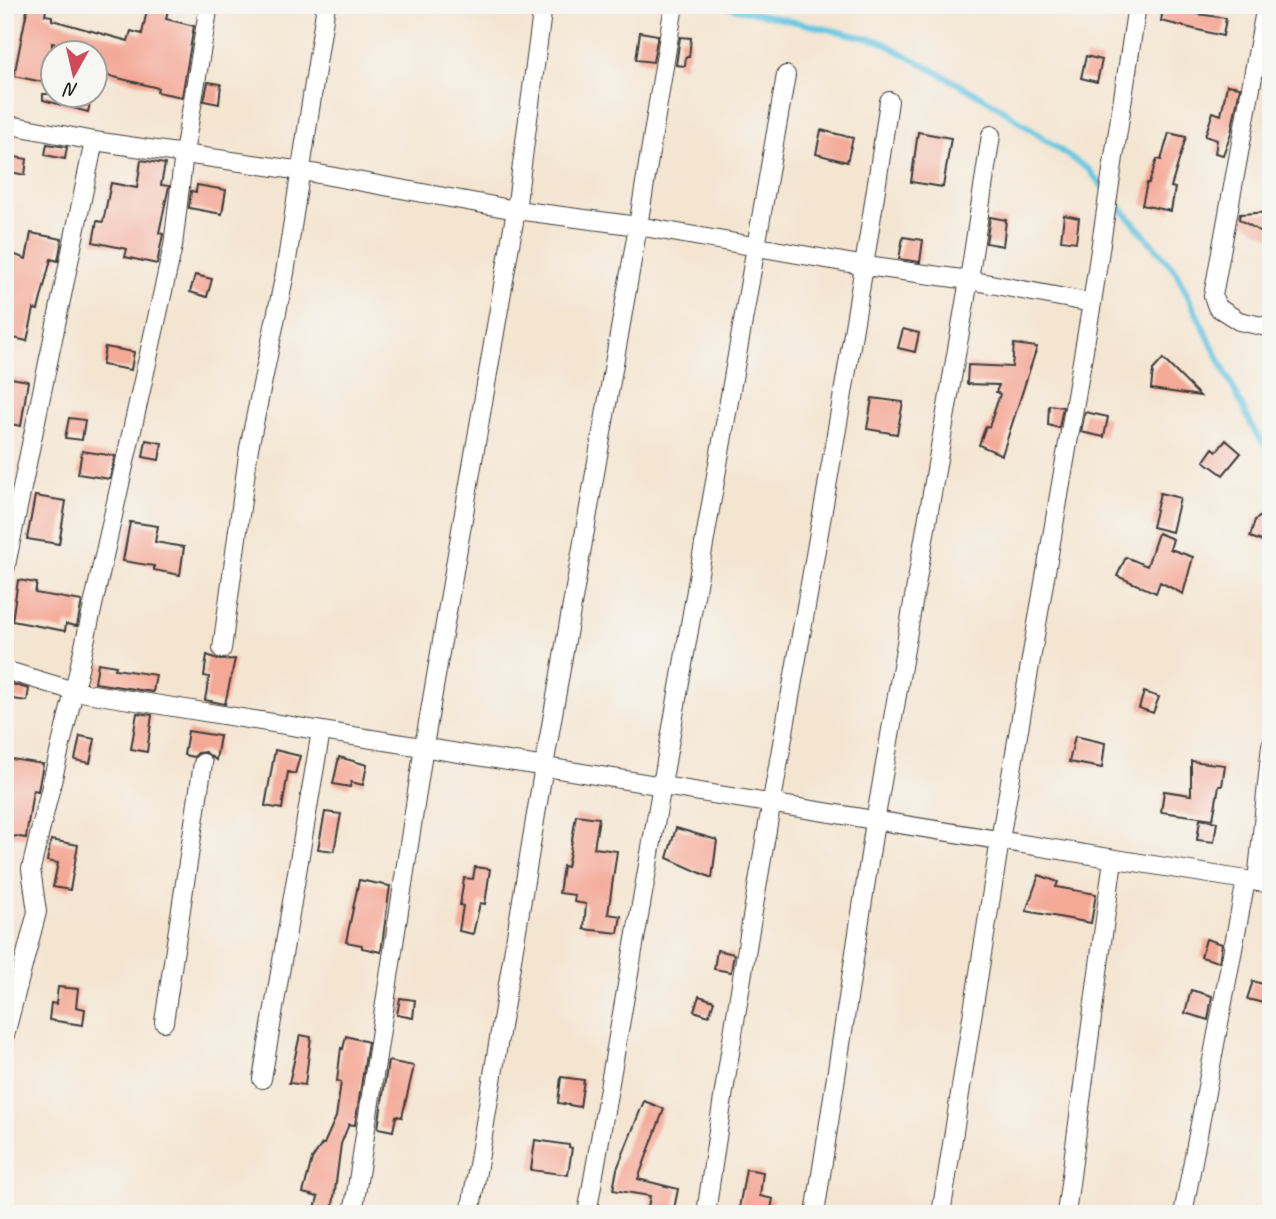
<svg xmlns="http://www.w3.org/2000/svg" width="1276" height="1219" font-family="Caveat,sans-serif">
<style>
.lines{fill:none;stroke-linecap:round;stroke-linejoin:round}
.stream{stroke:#63c5e1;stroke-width:6}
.building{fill:#f4a896}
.minor-casing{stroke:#3c3a37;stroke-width:20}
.minor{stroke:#fff;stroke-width:18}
</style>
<rect width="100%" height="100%" fill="#f6f6f2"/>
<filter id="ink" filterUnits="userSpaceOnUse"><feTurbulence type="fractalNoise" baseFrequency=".0143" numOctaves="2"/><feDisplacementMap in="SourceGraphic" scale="14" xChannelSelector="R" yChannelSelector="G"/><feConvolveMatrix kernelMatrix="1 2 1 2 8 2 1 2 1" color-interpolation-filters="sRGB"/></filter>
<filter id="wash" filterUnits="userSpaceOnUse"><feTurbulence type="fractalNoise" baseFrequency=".00686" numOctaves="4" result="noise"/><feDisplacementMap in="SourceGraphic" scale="28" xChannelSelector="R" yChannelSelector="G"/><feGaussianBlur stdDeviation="1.57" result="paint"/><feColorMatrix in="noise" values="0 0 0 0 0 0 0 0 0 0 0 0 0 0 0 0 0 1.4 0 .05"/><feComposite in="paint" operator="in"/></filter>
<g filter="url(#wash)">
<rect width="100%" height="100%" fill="#f4e5d1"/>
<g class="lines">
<!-- stream -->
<path class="stream" d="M720 5 880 41 993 103 1089 170 1105 190
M1112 198 1175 270 1256 434 1271 451"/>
</g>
<g id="blocks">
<!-- building -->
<path class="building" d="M28 5H47L45 15 52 16V20L128 41 131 31 142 34 148 5H169L166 19 194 26 182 97 157 92 158 88 94 72V52L52 43V84L14 76Z
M1168 5 1198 12 1197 14 1226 18 1223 36 1161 21 1163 9 1167 10Z
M640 32 658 35 653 62 636 60Z
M680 37 691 38 689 57H686L685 66 676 65Z
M1086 56 1102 60 1097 82 1081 78Z
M208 82 221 84 219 104 204 101Z
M1227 85 1240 87 1231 133 1223 155 1215 153 1217 140 1205 136 1213 112 1221 115Z
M43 94H92L88 112 43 100Z
M821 130 853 138 847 162 816 154Z
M918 132 951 138 943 187 911 182Z
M1169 133 1186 137 1171 187 1175 188 1171 211 1142 205 1147 183H1149L1157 159 1161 160Z
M47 144 67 147 65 159 45 155Z
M9 156 27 159 25 175 6 171Z
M141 160 165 164 161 185 169 186 159 233 163 234 157 264 125 257 127 249 93 242 97 221 103 222 111 183 137 188Z
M197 185 226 190 222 214 189 208 191 191 196 192Z
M1271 212V238L1239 219 1240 214Z
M1064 215 1079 218 1076 242 1061 240Z
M990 217 1006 220 1003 246 986 243Z
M31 233 62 239 58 261 51 259 38 310 34 309 27 341 5 336V251L26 259Z
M903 237 923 240 920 262 899 259Z
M195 275 212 279 207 297 190 292Z
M903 329 919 333 915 352 898 348Z
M1014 344 1037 347 1002 455 979 445 986 426 989 427 1000 394 996 392 999 385 967 384 968 365 1012 367Z
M105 347 134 352 131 370 102 365Z
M1163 359 1200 396 1151 389 1153 370Z
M11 378 28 381 21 426 5 423Z
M872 398 903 402 897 434 867 429Z
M1049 405 1063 407 1059 428 1048 425Z
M1085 412 1108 417 1104 437 1081 432Z
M69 418 85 420 82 440 65 438Z
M146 440 162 443 159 460 143 457Z
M1226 440 1241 453 1223 475 1204 461 1213 448 1217 451Z
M82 451 115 456 110 479 78 474Z
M1160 493 1180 498 1172 532 1152 527Z
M35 496 66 501 59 544 27 539Z
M1271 509V544L1250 537 1255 520Z
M130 522 158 526 155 542 184 547 180 575 154 570V566L123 561Z
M1158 533 1173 539 1170 549 1193 557 1183 594 1160 582 1156 593 1117 576 1126 557 1147 566Z
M18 580 37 583 35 593 82 601 77 626 66 624 65 631 12 621Z
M207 655 220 660 235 659 225 704 205 700 209 677 204 676Z
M98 663 116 666 115 669 156 675 153 692 95 683Z
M5 682 29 689 27 701 5 698Z
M1144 692 1159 697 1153 713 1139 708Z
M137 713 152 715 147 752 131 749Z
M188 731 220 736 216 760 205 752 198 753 194 757 184 755Z
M80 736 95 739 90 763 75 760Z
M1075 736 1105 743 1102 768 1069 762Z
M275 750 300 756 295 774 288 772 282 809 265 806Z
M339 757 367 765 363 785 351 782 350 787 333 784Z
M5 758 43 764 38 791 33 790 26 838 5 835Z
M1191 761 1225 765 1222 786H1219L1213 819 1161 812 1164 791 1191 795Z
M325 812 341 814 334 851 318 849Z
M576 815 599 818 594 848 617 851 608 914 621 916 618 933 584 929 586 904 574 902 575 895 559 893 563 866 567 867 570 852Z
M1200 819 1217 822 1214 842 1197 840Z
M676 828 717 840 712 878 667 858Z
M51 840 78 845 70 890 53 887 58 863 47 861Z
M475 867 490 869 485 904 480 903 473 934 459 931 463 906 460 905 464 878 473 879Z
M1039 875 1058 882 1056 887 1096 894 1091 923 1026 911Z
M359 880 390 886 381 952 362 948V945L346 942Z
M1206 939 1222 944 1219 962 1201 957Z
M717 950 734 954 731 972 714 969Z
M1253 981 1269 986 1264 1003 1247 999Z
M58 987 78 989 76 1007 85 1009 83 1025 49 1020 51 1003 56 1004Z
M1191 990 1212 996 1208 1020 1185 1013Z
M699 996 714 1001 709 1016 694 1011Z
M400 998 415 1000 413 1018 397 1015Z
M300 1035 311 1037 305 1085 289 1083Z
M346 1036 368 1042 355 1125 349 1124 341 1144 332 1213 315 1209 318 1197 303 1193 312 1159 322 1144H324L336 1117 341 1082 337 1081 341 1048 343 1049Z
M388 1061 414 1066 402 1117 396 1116 393 1131 378 1128Z
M561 1077 584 1080 580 1107 558 1103Z
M644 1101 664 1109 638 1179 678 1189 673 1214H647L650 1196 613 1190 617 1169Z
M535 1140 569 1145V1147L572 1148 568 1175 531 1170Z
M746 1169 763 1172 760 1196 773 1199 770 1214H738Z"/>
</g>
</g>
<g filter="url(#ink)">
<use href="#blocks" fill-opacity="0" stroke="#3c3a37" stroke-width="2"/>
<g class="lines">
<!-- minor casing -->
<g class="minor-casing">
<path id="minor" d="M1266 5 1213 296 1217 307 1239 321 1271 328
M5 124 94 141 302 171 516 210 638 226 866 266 969 280 1092 303 1137 5
M5 570 94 141
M222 649 249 448 285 273 326 5
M5 670 74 691 1271 884
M1257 882 1271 745
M164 1022 203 763
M5 1035 37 912 31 869 74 691 173 246 184 153 209 5
M262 1079 321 731
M353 1214 424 746 516 210 543 5
M470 1214 544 766 638 226 674 5
M587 1214 786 75
M706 1214C758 841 836 473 889 101
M815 1214 875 822 969 280 991 135
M941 1214 1000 840 1092 303
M1066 1214 1113 859
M1183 1214 1246 880"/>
</g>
<!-- minor -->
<use href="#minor" class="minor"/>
</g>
</g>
<!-- margin -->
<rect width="1276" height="1219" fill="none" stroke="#f6f6f2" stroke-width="28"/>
<!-- north arrow -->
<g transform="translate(74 74) rotate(188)"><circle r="33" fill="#f6f6f2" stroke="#9f9f9c" stroke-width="2"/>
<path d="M0-5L12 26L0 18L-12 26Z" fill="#d1495b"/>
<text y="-10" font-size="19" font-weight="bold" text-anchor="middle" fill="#1c1c1c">N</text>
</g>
</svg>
